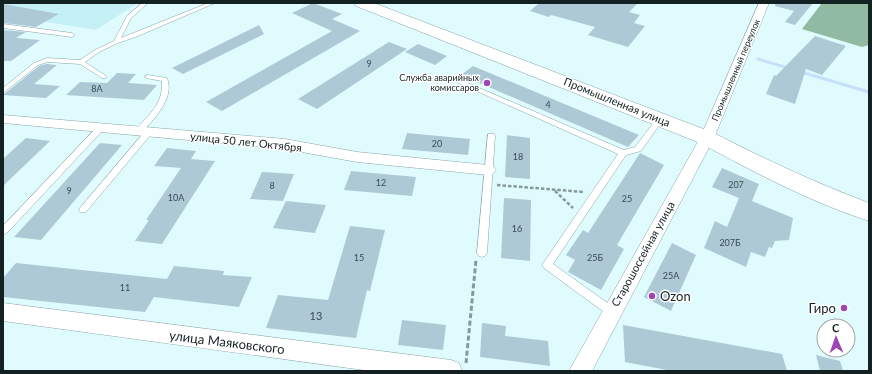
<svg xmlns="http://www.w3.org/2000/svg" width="872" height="374" font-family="Lato,sans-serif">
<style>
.built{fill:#c5f1f6}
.forest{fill:#90baa1}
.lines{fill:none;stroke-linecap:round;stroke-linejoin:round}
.stream{stroke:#c6dffa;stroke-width:3}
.building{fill:#adc9d6}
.lane-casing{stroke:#86a6a9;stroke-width:1}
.street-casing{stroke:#86a6a9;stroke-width:1}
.secondary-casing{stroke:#86a6a9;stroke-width:1}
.path-far1{stroke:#85999c;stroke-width:2.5;stroke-dasharray:3.5 2;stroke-linecap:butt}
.path{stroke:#85999c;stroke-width:3;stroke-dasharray:5 2.5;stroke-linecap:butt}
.lane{fill:#fff;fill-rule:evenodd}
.street{fill:#fff;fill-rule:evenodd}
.secondary{fill:#fff;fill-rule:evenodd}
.poi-dot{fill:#9c46b4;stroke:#fff;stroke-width:1.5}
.labels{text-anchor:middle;stroke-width:3;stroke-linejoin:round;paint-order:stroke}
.number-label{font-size:9px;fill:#3a4b4f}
.far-street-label{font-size:9px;fill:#142122;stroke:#fff}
.far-poi-label{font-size:9px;fill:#142122;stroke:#fff;text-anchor:end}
.street-label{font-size:11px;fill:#142122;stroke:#fff}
.near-number-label{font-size:11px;fill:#3a4b4f}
.near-poi-label{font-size:13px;fill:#142122;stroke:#fff;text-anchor:start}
.near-street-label{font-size:13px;fill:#142122;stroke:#fff}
</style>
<rect width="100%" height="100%" fill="#e0fbfe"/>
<!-- built -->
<path class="built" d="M3 3H138L96 30 3 15Z"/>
<!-- forest -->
<path class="forest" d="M822 3H869V45L862 47 802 29Z"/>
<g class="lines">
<!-- stream -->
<path class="stream" d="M758 59 788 68
M801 72 869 92"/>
</g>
<!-- building -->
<path class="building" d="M313 3 342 14 332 19 360 31 222 111 206 102 332 31 292 13Z
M539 3H638L629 12 640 15 634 23 645 26 628 47 588 35 595 27 551 15 549 17 530 11Z
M776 3H813L795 25 785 22 794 11 775 6Z
M3 4 59 14 36 27 3 23Z
M259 25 264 34 183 74 172 68Z
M3 30 26 32 16 38 40 40 11 61H3Z
M815 36 846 46 822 75 806 69 795 104 766 94 774 75 776 76Z
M389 42 407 49 317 109 298 99Z
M418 44 447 56 435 65 405 52Z
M46 64 57 65 34 84 60 86 46 98 3 95 39 66Z
M473 66 639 135 628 147 461 75Z
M117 73 136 74 128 83 157 85 144 100 66 95 80 82 107 83Z
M407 133 470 139 468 155 402 149Z
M507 135 530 138V179L505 177Z
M26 138 50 141 3 186V159Z
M100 143 122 145 41 240 14 237Z
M167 148 196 151 191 159 215 161 162 244 135 241 149 220H146L181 168 154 166Z
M640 153 664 165 617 245 624 249 601 290 568 272 575 260 566 255 583 230 588 233Z
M722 168 759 184 752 201 793 218 789 240 775 241 772 248 769 247 765 257 751 252 746 267 704 248 715 221 727 227 739 198 712 187Z
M351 171 416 177 412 196 344 190Z
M262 172 294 174 283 201 250 199Z
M504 198 531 200 530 261 501 258Z
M286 201 326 205 315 233 273 228Z
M350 226 385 230 370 291 367 290 356 338 266 328 278 295 328 300Z
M672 243 696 255 671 311 644 297Z
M16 263 167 279 174 266 224 271 223 275 252 277 239 307 154 297 145 312 3 297V278Z
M402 320 446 325 443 350 398 345Z
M482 323 506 326 505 336 548 341 550 366 480 357Z
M623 325 782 354 787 371H672L625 362Z
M816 355 840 361 843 371H820Z"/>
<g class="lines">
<!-- lane casing -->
<g class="lane-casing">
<path id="lane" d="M142 3H148L131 18 121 38 208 3H215L138 36 118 43 99 52 85 62 106 76V78H102L80 64 48 62 38 65 3 93V88L34 63 47 58 80 60 95 50 114 41 127 16Z
M3 24 72 33 75 35 72 37 3 28Z
M148 75 167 78C175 99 154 118 142 133H139L135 131C149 113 163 106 162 81L146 78 145 77Z
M456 78 624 150 635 147 658 117H662L663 119 662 121 641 151 626 155 553 264 616 309 617 312 616 315 612 317 608 315 544 268 542 265 618 154 454 81V79Z
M98 126H104L105 128 6 234 3 235V226Z
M146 130H149L153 132 86 212H80L79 210 80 208Z
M488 134H494L495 136 487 253 485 256 482 257 479 256 477 253Z"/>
</g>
<!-- street casing -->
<g class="street-casing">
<path id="street" d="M759 3H769L714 138 592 371H569L700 138Z
M3 115 285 139 357 152 488 165 493 166 496 170 493 174 488 175 357 162 285 149 3 123Z
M3 303 451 360 459 363 462 371H371L3 321Z"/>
</g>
<!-- secondary casing -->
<g class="secondary-casing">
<path id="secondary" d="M354 3H374L714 133C764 159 816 183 869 203V221C810 202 754 172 700 143L356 6Z"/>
</g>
<!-- path-far1 -->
<path class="path-far1" d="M497 185 584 192
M555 191 573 208"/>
<!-- path -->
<path class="path" d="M466 363 476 260"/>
<!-- lane -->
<use href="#lane" class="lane"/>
<!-- street -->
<use href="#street" class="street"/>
<!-- secondary -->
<use href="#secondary" class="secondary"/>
</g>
<!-- markers -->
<g class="poi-dot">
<circle cx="487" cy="83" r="4"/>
<circle cx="652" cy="296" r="4"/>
<circle cx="844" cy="308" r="4"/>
</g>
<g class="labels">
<!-- number labels -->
<g class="number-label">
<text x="369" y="67">9</text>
<text x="97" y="92">8А</text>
<text x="548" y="108">4</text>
<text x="437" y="147">20</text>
<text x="518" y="160">18</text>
<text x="381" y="186">12</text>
<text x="736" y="188">207</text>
<text x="272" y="189">8</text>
<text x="69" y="194">9</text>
<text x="176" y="201">10А</text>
<text x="627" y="202">25</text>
<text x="517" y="232">16</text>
<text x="730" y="246">207Б</text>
<text x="359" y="261">15</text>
<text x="595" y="261">25Б</text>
<text x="671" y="279">25А</text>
<text x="125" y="291">11</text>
</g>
<!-- far-street labels -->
<g class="far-street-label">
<text transform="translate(736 70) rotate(-67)" y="3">Промышленный переулок</text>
</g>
<!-- far-poi labels -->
<g class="far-poi-label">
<text x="479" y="81">Служба аварийных<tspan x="479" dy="10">комиссаров</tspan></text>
</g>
<!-- street labels -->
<g class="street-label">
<text transform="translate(617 102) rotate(22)" y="4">Промышленная улица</text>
<text transform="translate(246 142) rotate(6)" y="4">улица 50 лет Октября</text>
<text transform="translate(643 254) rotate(-61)" y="4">Старошоссейная улица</text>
</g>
<!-- near-number labels -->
<g class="near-number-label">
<text x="316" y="320">13</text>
</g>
<!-- near-poi labels -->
<g class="near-poi-label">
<text x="660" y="301">Ozon</text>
<text x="836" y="313" text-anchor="end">Гиро</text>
</g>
<!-- near-street labels -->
<g class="near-street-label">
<text transform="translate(227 342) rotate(7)" y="5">улица Маяковского</text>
</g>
</g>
<!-- border -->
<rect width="872" height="374" fill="none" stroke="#142122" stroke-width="8"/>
<!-- north arrow -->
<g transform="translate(836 338) rotate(358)"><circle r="19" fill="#ffffff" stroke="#a1a6a7"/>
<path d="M0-3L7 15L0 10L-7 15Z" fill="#9c46b4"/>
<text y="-6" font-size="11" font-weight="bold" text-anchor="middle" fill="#142122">С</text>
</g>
</svg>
